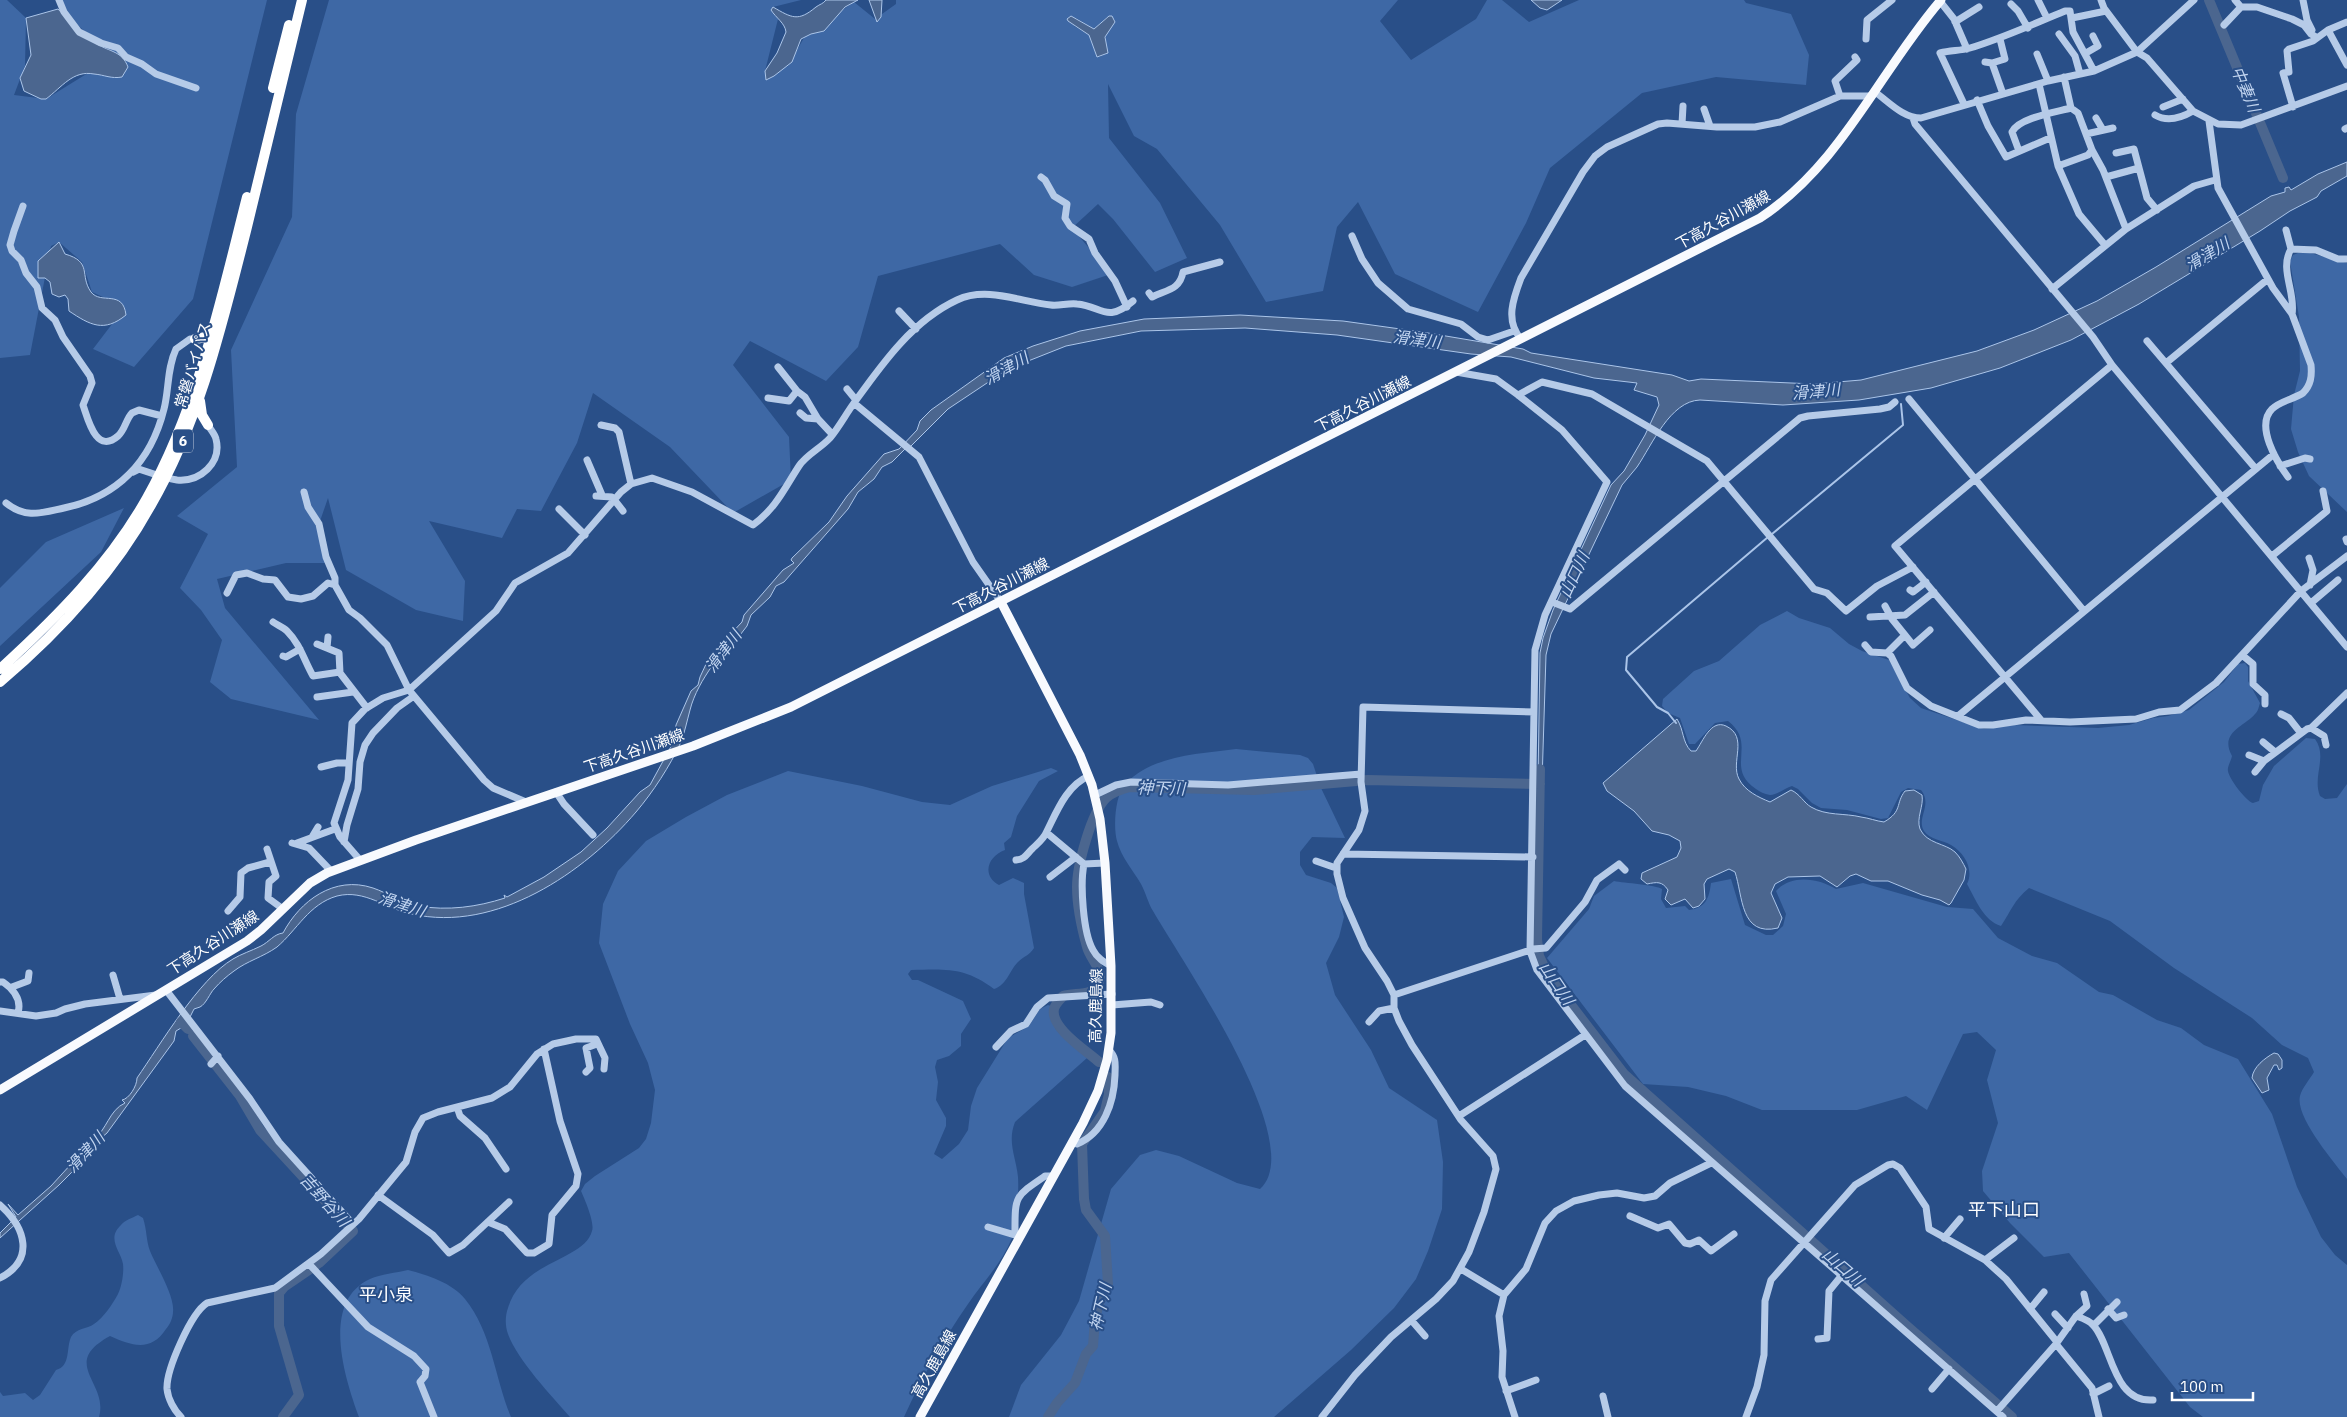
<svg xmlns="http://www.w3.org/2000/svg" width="2347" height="1417" font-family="'IBM Plex Sans','Noto Sans JP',sans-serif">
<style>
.green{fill:#3e68a5;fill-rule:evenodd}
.water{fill:#4b668f;stroke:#abc5e9}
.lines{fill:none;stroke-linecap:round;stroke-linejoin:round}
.stream{stroke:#abc5e9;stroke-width:2}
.river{stroke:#4b668f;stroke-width:10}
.minor{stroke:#b6cbe8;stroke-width:7}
.major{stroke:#f8fafe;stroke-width:9}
.highway{stroke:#fff;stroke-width:10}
.labels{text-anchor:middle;stroke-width:4;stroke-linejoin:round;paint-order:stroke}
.shield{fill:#294f88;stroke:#bfcadb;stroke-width:1}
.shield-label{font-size:14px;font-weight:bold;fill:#fff}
.street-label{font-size:15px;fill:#fff;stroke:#294f88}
.water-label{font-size:16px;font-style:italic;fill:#c2d5f0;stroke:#294f88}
.quarter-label{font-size:18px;fill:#fff;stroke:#294f88}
</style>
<rect width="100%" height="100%" fill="#294f88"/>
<!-- green -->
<path class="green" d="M0 0H7L26 18 25 66 14 95 46 99 88 73 124 75 126 61C102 44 71 26 58 0H267L193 299 134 367 93 349 125 307 92 292 82 262 59 242 51 246 30 355 0 358Z
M329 0H801L773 7 778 19 765 71 788 66 805 36 854 2 875 19 896 4V0H1398L1380 21 1411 60 1476 19 1487 0H1502L1529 22 1579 0H1744L1746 3 1791 14 1809 55 1806 85 1716 77 1642 93 1550 168 1526 223 1478 312 1395 274 1358 202 1337 227 1323 291 1266 302 1220 225 1157 149 1134 136 1108 84 1109 138 1160 203 1187 258 1155 272 1113 219 1098 204 1072 228 1111 274 1072 287 1034 275 1000 244 878 276 858 347 826 381 750 341 733 365 789 437 791 480 733 513 670 447 593 393 577 443 541 511 517 509 502 538 429 521 465 581 463 621 416 610 346 570 328 498 319 524 328 563H286L217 579 225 608 319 720 231 699 210 682 222 640 201 610 180 588 208 534 177 516 237 467 231 350 292 217 296 114ZM1107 17 1115 20V22L1106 34V54L1099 57 1096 55 1089 35 1074 26 1076 18 1094 29Z
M2298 253H2310L2347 263V512L2309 476 2298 452 2291 429 2294 395 2300 371 2299 317 2290 261 2293 255Z
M124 508 101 552 0 646V588L46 542Z
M1787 611 1799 618 1830 628 1849 644 1862 651 1889 660 1910 698 1921 708 1984 729 2014 725 2098 728 2129 725 2153 718 2168 716 2189 710 2224 682 2238 664 2245 663 2248 667V681L2260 703C2259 706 2258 712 2255 714 2244 727 2219 732 2232 756 2231 761 2227 767 2228 771 2229 779 2246 801 2253 803L2259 801 2263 785 2274 766 2306 738 2315 739C2328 757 2312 776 2320 796L2325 799 2337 798 2347 784V1179C2334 1162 2295 1117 2300 1096 2302 1088 2310 1079 2314 1072L2308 1058 2282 1045 2252 1018 2174 968 2110 921 2029 888C2014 900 2011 911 2001 926 1983 920 1976 900 1967 884 1974 870 1965 853 1951 845 1943 840 1930 840 1924 831 1916 818 1933 805 1921 790L1908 788 1901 792 1888 818 1881 819 1847 810 1821 808 1812 803 1798 789 1792 786C1785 788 1777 795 1770 795 1764 794 1760 792 1756 789 1724 768 1758 744 1728 721L1715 723 1695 744H1689L1680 718 1668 713 1662 706 1663 699 1694 671 1719 661 1760 625Z
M1236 749 1300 755 1308 758 1313 764 1321 788 1345 838 1312 837 1300 852V865L1306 875 1331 883 1337 888 1344 917 1339 937 1326 963 1335 995 1371 1050 1389 1088 1437 1120 1443 1162 1442 1209 1428 1251 1416 1279 1394 1308 1351 1350 1274 1417H1009L1021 1385 1061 1335 1079 1301 1111 1189 1140 1155 1156 1150 1179 1156 1237 1183 1260 1189C1310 1144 1179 957 1153 911 1148 903 1146 893 1141 884 1133 870 1121 857 1117 841 1113 827 1115 794 1126 783 1154 755 1198 754 1236 749Z
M1051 768 1058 771 1039 781 1017 816 1011 837 1004 843 1005 850C988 856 981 875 999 885L1013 878 1024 883V894L1034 948C1030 955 1024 956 1018 962 1009 971 1007 985 994 989 965 967 946 969 911 970L908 974 912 980H918L963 1001 971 1019 961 1034V1046L949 1056 937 1060 935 1067 938 1082 936 1100 946 1118V1126L934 1154 942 1159 959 1144 968 1130 971 1106 977 1088 1008 1038 1029 1026 1040 1009 1048 1005 1051 1006C1048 1036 1073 1040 1087 1058L1015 1122C1007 1142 1016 1157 1018 1177 1019 1191 1017 1225 1012 1238 1002 1263 983 1282 968 1304 943 1340 922 1377 904 1417H570C551 1395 518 1361 508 1334 505 1326 505 1316 508 1308 522 1260 584 1261 592 1231 595 1223 585 1200 581 1191L585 1184 595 1176 639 1148 646 1139 651 1123 655 1090 648 1063 630 1024 599 943 603 904 618 871 646 841 686 817 727 795 788 771 862 786 922 802 950 805 992 786Z
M1731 879 1745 925 1766 935H1773L1783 926 1786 914 1776 891C1791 874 1818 878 1836 889L1863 883 1947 907 1973 909 1998 938 2032 956 2057 963 2099 992 2113 995 2157 1020 2181 1028 2204 1045 2238 1059 2272 1114 2297 1187 2321 1237 2335 1255 2347 1265V1417H2203L2190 1407 2069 1253 2044 1257 2010 1223 1983 1191 1982 1171 1998 1123 1987 1080 1996 1050 1977 1032 1963 1034 1927 1110 1906 1096 1857 1110H1762L1726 1096 1688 1087 1643 1084 1547 958 1589 909 1594 896 1614 881C1624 883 1656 885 1662 889L1661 899 1666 908 1685 906 1689 910C1706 908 1709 898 1711 883Z
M138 1215 143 1218C147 1230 146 1240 150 1251 156 1266 175 1296 173 1312 173 1317 170 1325 166 1329 151 1352 132 1346 110 1336 59 1364 109 1382 99 1417H0V1392L3 1396 25 1393 33 1400 40 1395 56 1370C71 1366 66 1348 71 1337 76 1328 87 1329 94 1324 104 1317 112 1305 118 1294 122 1286 124 1272 123 1264 121 1251 106 1239 121 1225 125 1220 132 1218 138 1215Z
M408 1270C428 1275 452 1283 465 1299 492 1332 495 1379 511 1417H359C345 1379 320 1302 370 1279 381 1274 396 1273 408 1270Z"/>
<!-- water -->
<path class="water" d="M826 0H858L845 7 824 31 811 34 801 39 792 62 774 76 766 80 765 71 777 53 786 32C785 23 776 18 771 10L773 7C792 18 798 22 816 7 820 4 823 4 826 0Z
M869 0H882L881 17 877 22Z
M1531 0H1562L1547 10 1540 8Z
M58 9C69 21 83 36 97 44 110 52 122 51 128 67L122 77C111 79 105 75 94 74 73 70 62 87 46 99H41L24 91 20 78 31 55 26 18Z
M1071 16 1094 29 1109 16H1112L1115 22 1105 37 1108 53 1097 57 1089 35 1068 21 1067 19Z
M2347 162V176L2321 191 2317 197 2290 211 2260 231 2139 304 2071 340 2000 368 1931 388 1859 400 1783 405 1700 400C1670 401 1652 445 1637 467 1632 473 1627 479 1622 485L1551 634 1546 655 1542 782H1538L1540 653 1543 638 1553 610 1611 485 1624 471 1645 435 1659 405 1657 397 1634 390 1637 383 1594 378 1511 357 1471 354 1337 335 1245 328 1141 331 1066 346 1008 369 948 409 908 449H905L892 462 882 467 874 479 858 492 848 509 784 582 776 586 770 597 751 615 747 626 717 665 712 666C703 679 694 694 690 710 687 721 685 731 681 742 670 766 653 792 636 812 584 873 496 933 412 914 386 909 365 889 337 896 309 904 297 930 277 947 263 957 247 961 234 971 227 976 220 982 214 989 210 993 206 1004 200 1007 198 1008 196 1008 194 1009L186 1025 176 1031 174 1041 107 1133 101 1138V1141L98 1146 59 1185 0 1238V1233L16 1217 8 1204 18 1215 51 1186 93 1140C107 1130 109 1110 125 1103L122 1100C129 1099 137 1086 137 1078 160 1045 199 979 233 959 241 954 251 951 261 946 269 942 274 934 283 933 300 901 334 875 373 888 388 893 401 903 418 906 448 911 477 907 505 898L504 895 507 897 544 877 581 852 607 828 640 792 650 785 674 741 676 725 691 691 698 685 700 677 707 662 724 647 727 638 742 622 744 615 783 570 794 563 791 560 792 558 829 522 847 496 884 454 899 449 917 430 920 421 931 410 1004 358 1033 346 1080 331 1144 319 1240 315 1343 321 1422 332 1523 349 1531 353 1672 375 1689 381 1701 379 1814 384 1861 380 1977 351 2034 330 2097 301 2156 267 2271 196 2285 192V188L2289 187 2291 190 2318 174Z
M59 242 65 254C93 262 79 275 91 292 101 305 123 289 126 315 104 333 90 325 69 311L68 299 65 295 59 297 52 294 50 282 45 278H38V261Z
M1677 719C1684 730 1682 742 1691 751H1696C1703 741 1711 719 1726 726 1749 737 1730 762 1739 779 1745 791 1758 797 1770 802L1791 790C1800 794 1804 803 1811 807 1826 816 1845 813 1861 817 1869 818 1876 821 1884 822 1903 811 1895 804 1905 791L1914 790 1922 795C1924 806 1916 818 1920 829 1927 844 1945 843 1955 852 1960 857 1963 863 1966 869L1964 880 1951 903 1949 905 1940 900 1922 895 1888 881H1871L1856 874 1850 876 1837 887 1820 876 1788 877 1775 884 1771 893 1782 918 1778 928C1740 937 1743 896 1735 872L1729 869 1707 879 1704 884 1705 899 1699 906 1693 908 1685 899 1671 905 1665 899 1668 890C1662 881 1657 882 1647 884L1641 879 1642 873 1677 857 1681 848 1680 841 1669 835 1652 831 1634 811 1607 791 1603 783Z
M2274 1053 2278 1054 2282 1060V1068L2279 1070 2277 1065H2274L2267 1078 2269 1090 2262 1093 2252 1078C2253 1067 2265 1058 2274 1053Z"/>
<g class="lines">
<!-- stream -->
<path class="stream" d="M1772 534 1903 425 1901 404
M1676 723 1668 713 1657 707 1626 670 1627 657 1768 537"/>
<!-- river -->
<path class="river" d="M2209 0 2283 178
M1540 769 1537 939 1539 956 1548 975 1624 1074 1908 1327 2012 1417
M181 1022 188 1029
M193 1036 240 1096 260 1130 353 1231 319 1263 284 1287 279 1293V1326L299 1395 283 1417
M1099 1062C1087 1051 1050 1028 1054 1009 1055 1004 1060 1000 1063 996 1076 992 1094 997 1099 982 1104 970 1090 959 1087 947 1082 929 1077 906 1077 887 1077 866 1091 813 1106 798 1113 792 1122 789 1130 787L1254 790 1368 780 1540 784
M1048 1417 1057 1403 1075 1383 1086 1354 1093 1346 1095 1319 1099 1303 1108 1284 1105 1236 1086 1210 1084 1199 1082 1144 1105 1111 1109 1094 1108 1077"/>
<!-- minor -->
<path class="minor" d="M59 0 64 12 79 32 101 43 118 48 126 57 142 64 156 74 196 88
M1939 0 1954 19 1967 49
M2038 0 2047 18
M2101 0 2104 8 2137 52 2194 0
M2235 0 2241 7
M2303 0 2307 20 2312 30
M2011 4 2018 11 2028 28
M2072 18 2106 11
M1955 22 1979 7
M2224 25 2241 7H2257L2292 19 2304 25 2311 34 2316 37
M2328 30 2347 65
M2059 34 2075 56 2080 74
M1866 39 1867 20 1892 0
M2086 53 2098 46 2093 36
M2037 54 2048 81
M1985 62 1992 63 2005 59 2000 39
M1992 63 2003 94
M2064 77 2071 108 2078 113 2092 150 2103 170 2126 229
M2039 84 2058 166 2079 214 2105 245
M1875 92C1889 102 1903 118 1921 118L2048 81 2094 71 2137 52 2147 58 2193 111 2218 124 2241 125 2347 86
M1840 96 1835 81 1857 60 1855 57
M1977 100 1988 126 2006 157 2050 138
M1964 104 1940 53C1951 50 1960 51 1970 48 2003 38 2033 24 2065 11H2070L2073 32 2094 71
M2163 107 2183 99
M2293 107 2283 73 2289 72 2287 51 2289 49 2313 41 2328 30 2347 22
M1704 109 1710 126
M2155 115C2167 122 2181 118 2193 111
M1913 118 1915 124 2093 337 2112 365 2347 647
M2096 118 2103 130
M2209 121 2218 188 2273 288 2292 314 2311 365C2312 376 2311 385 2303 393 2294 399 2280 401 2272 409 2255 426 2277 462 2288 477
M1682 124 1683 106
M2345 129 2347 128
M2086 134 2113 128
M2019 151 2012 132C2018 118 2056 112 2071 108
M2116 153 2134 149 2147 198 2157 210
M2058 166 2088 155 2092 150
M1041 177 1045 180 1054 196 1067 204 1065 218 1070 226 1089 239 1095 253 1115 281 1127 307
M2106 177 2139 168
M23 206 14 231 10 245 12 251 21 260 26 273 37 287 42 308 55 320 63 337 90 376 92 383 83 405C88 419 96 455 118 436 125 430 126 419 132 413L139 410 162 416
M2286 230 2291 249
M1352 236 1362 259 1378 283 1408 309 1461 324 1478 337 1488 340 1514 331
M2052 289 2126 229 2194 186 2215 180
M1149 293 1152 297C1166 290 1180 290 1183 272L1220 262
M899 311 916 329
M2292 314C2296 293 2279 269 2291 249L2316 250 2338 259H2347
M1521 339C1505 321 1513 299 1521 278L1583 172 1595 156 1607 147 1658 124 1667 123 1717 127H1755L1780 122 1840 96H1872
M2147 341 2256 469
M2166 363 2268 279
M778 367 797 391 805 397 818 419 832 434
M1456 372 1496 379 1518 395 1562 430 1607 482 1545 615 1535 650 1530 951 1537 970 1625 1086 2003 1417
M847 389 856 400
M1518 395 1542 382 1592 394 1707 461 1814 589 1827 593 1846 611 1877 586 1913 567
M768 398 789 401 797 391
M1909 399 2084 611
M854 403 919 457 973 562 1001 602
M800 413 806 418 818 419
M601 425 615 428 619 432 631 484
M587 460 602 495
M2280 466 2305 458 2310 459
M133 472 139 469C151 473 164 478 177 480 200 482 222 463 216 439 215 434 210 429 208 425
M304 492 308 507 319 524 326 557 335 578V585
M596 496 612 497 623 511
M6 503C26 519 41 513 64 508 117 497 151 462 164 409 169 390 167 368 176 349L190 339H195
M559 509 585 535
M2346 539 2347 542
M2272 556 2327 511 2323 491
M2309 558 2313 570 2310 585
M1910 590 1913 592 1926 582
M227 593 236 575 247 573 263 579 275 580 288 597 301 599 313 596 328 583 335 585 349 610 360 618 387 645 409 690 484 780 493 788 526 802
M1552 602 1570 609 1800 418 1808 416 1880 409 1889 407 1895 402
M2311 603 2338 580
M1885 606 1892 619 1913 645 1930 630
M1870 617 1905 615 1934 592
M273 622C277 625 283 627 287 631 300 644 304 660 313 676L340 672
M317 644 339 653 340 673 367 708
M1865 645 1871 652 1887 653 1891 656 1907 688 1931 706 1979 725H1993L2026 720 2070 722 2136 719 2159 712 2180 710 2216 683 2301 591 2347 556
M327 648 328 637
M1887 653 1905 635
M2242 655 2253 664V684L2265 695V704
M283 656 286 657 300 649
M317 697 353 692
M2281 714 2289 718 2300 732
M1958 716 2274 454
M2041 720 1895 546 2112 365
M2311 728 2347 693
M2263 742 2275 752
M2249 755 2264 761
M321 767 337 763H349
M2255 772 2264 761 2307 729 2311 728 2324 736 2326 745
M556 792 564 804 593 835
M1095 795 1116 785 1131 782 1228 785 1361 774
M1047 833 1084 864 1105 863
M312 837 318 827
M344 842 347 825 358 789 360 762 365 745 373 733 397 708 414 696
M292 843 309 848 331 871
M297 843 335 829
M267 849 276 876 269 882 268 898 283 909
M1343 854 1533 857
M360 860 340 837 334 823 348 780 352 723 365 709 383 698 409 690 496 611 515 583 568 553 621 492 631 484 652 478 692 492 753 525C776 508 784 489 799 466 806 455 821 448 830 438 839 427 846 414 854 403 882 364 912 321 957 300 987 286 1021 302 1051 305 1059 306 1068 303 1077 304 1102 306 1106 324 1133 301
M1016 860C1025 859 1026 855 1032 849 1037 844 1044 839 1047 831 1057 811 1067 785 1089 776
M1316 861 1336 868
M1084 864C1080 884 1083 933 1093 950 1097 958 1104 962 1111 966
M1050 877 1076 857
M228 911 240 897 241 873 248 868 270 862
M113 975 120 999
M0 982H3C13 989 22 999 18 1013
M12 987 28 981 29 973
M166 990 250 1099 279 1142 353 1224
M1394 995 1533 949 1546 948 1585 902 1597 880 1619 864 1625 870
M1112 1005 1151 1002 1160 1005
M0 1011 36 1016 56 1013 65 1009 85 1004 156 995
M1369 1022 1379 1011 1394 1008
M996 1047 1011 1031 1026 1024 1037 1007 1048 998 1112 994
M211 1064 218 1056
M586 1072 590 1068 586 1048 597 1044
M457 1107 460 1116 485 1138 506 1169
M1459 1116 1585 1035
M1072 1142 1077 1144C1104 1133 1114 1102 1115 1075 1115 1065 1117 1058 1109 1050
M378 1195 433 1235 449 1253 463 1245 509 1202
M0 1205C26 1228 35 1260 0 1278
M1630 1216 1658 1228 1669 1224 1685 1243 1690 1244 1699 1240 1711 1251 1734 1234
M488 1222 505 1229 527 1253H534L549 1244 552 1215 576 1186 578 1174 560 1121 544 1049
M988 1227 1018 1236
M1015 1234C1015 1196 1014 1197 1045 1176H1052
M1944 1238 1960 1219
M1985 1260 2014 1238
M309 1264 368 1327 414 1356 426 1369 425 1376 420 1382 434 1417
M1461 1269 1504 1295 1499 1316 1503 1351 1502 1377 1515 1417
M1504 1295 1526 1269 1545 1223 1556 1211 1574 1201 1599 1195 1617 1193 1644 1198 1655 1196 1670 1183 1711 1163
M2030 1309 2044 1292
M2108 1309 2116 1318 2124 1315
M2055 1314 2068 1328
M2076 1316C2082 1318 2089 1320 2093 1325 2112 1344 2112 1403 2153 1400
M1412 1321 1425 1336
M2094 1325 2117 1302
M1818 1339 1827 1338 1829 1291 1842 1275
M2056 1344 2092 1388 2099 1417
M1932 1389 1949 1369
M1506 1391 1536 1380
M2093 1394 2109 1386
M1603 1396 1608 1417
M1997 1411 2056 1344 2076 1316 2087 1306 2084 1294
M181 1417C174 1410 168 1399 167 1389 166 1370 191 1313 207 1303L275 1288 321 1254 359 1219 406 1162 415 1132 423 1118 438 1112 492 1098 510 1087 537 1054 553 1044 576 1039H596L605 1058 604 1069
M1322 1417 1355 1375 1391 1337 1436 1299 1453 1281 1469 1252 1484 1212 1496 1169 1493 1156 1461 1120 1412 1045 1399 1021 1394 1008V995L1387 981 1365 948 1343 898 1337 874V863L1359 830 1365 811 1361 782 1363 707 1534 712
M1746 1417 1757 1387 1764 1355 1765 1301 1771 1280 1855 1185 1888 1165 1893 1164 1900 1168 1926 1207 1929 1229 1985 1260 2006 1279 2057 1342"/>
<!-- major -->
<path class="major" d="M0 1090 247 941 261 930 310 883 327 873 416 840 693 746 791 707 1760 218C1842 164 1879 72 1941 0
M920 1417 1083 1123 1098 1091 1107 1060 1111 1033V966L1105 863 1100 819 1092 785 1080 755 1001 602"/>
<!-- highway -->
<path class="highway" d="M273 88 289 25
M195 339 206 337 213 329
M200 401 202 415 208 425
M0 669C56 618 110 564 147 498 199 405 221 299 247 197
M0 682C60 631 113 574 151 505 200 420 222 325 246 231 264 154 283 77 302 0"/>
</g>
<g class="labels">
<!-- shield labels -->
<rect class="shield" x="173" y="429.5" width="20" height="23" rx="4"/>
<g class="shield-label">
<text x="183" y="446">6</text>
</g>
<!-- street labels -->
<g class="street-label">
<text transform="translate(1723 220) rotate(-29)" y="5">下高久谷川瀬線</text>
<text transform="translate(193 365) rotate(-73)" y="5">常磐バイパス</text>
<text transform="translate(1363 404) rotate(-27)" y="5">下高久谷川瀬線</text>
<text transform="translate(1001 586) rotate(-27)" y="5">下高久谷川瀬線</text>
<text transform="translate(634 751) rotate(-19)" y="5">下高久谷川瀬線</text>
<text transform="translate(213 943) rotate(-33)" y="5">下高久谷川瀬線</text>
<text transform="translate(1096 1006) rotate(-89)" y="5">高久鹿島線</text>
<text transform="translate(934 1364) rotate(-61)" y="5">高久鹿島線</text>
</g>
<!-- water labels -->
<g class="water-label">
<text transform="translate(2246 89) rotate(67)" y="6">中妻川</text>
<text transform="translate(2207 254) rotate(-31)" y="6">滑津川</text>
<text transform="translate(1417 339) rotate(7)" y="6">滑津川</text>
<text transform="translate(1006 368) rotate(-29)" y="6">滑津川</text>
<text transform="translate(1816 391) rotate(-5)" y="6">滑津川</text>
<text transform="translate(1574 575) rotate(-65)" y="6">山口川</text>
<text transform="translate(723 651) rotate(-53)" y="6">滑津川</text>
<text transform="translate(1161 788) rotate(1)" y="6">神下川</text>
<text transform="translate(402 904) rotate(18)" y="6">滑津川</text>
<text transform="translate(1557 983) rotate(56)" y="6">山口川</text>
<text transform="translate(85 1152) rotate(-47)" y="6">滑津川</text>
<text transform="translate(325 1200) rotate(48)" y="6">吉野谷川</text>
<text transform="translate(1843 1267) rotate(41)" y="6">山口川</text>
<text transform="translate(1100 1307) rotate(-77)" y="6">神下川</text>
</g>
<!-- quarter labels -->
<g class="quarter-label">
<text x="2004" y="1216">平下山口</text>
<text x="386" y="1301">平小泉</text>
</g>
</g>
<!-- scale -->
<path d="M2172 1392v8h81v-8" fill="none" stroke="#ffffff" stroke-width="2.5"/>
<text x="2180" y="1392" font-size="15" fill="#ffffff" stroke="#294f88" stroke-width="4" paint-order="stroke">100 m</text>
</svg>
